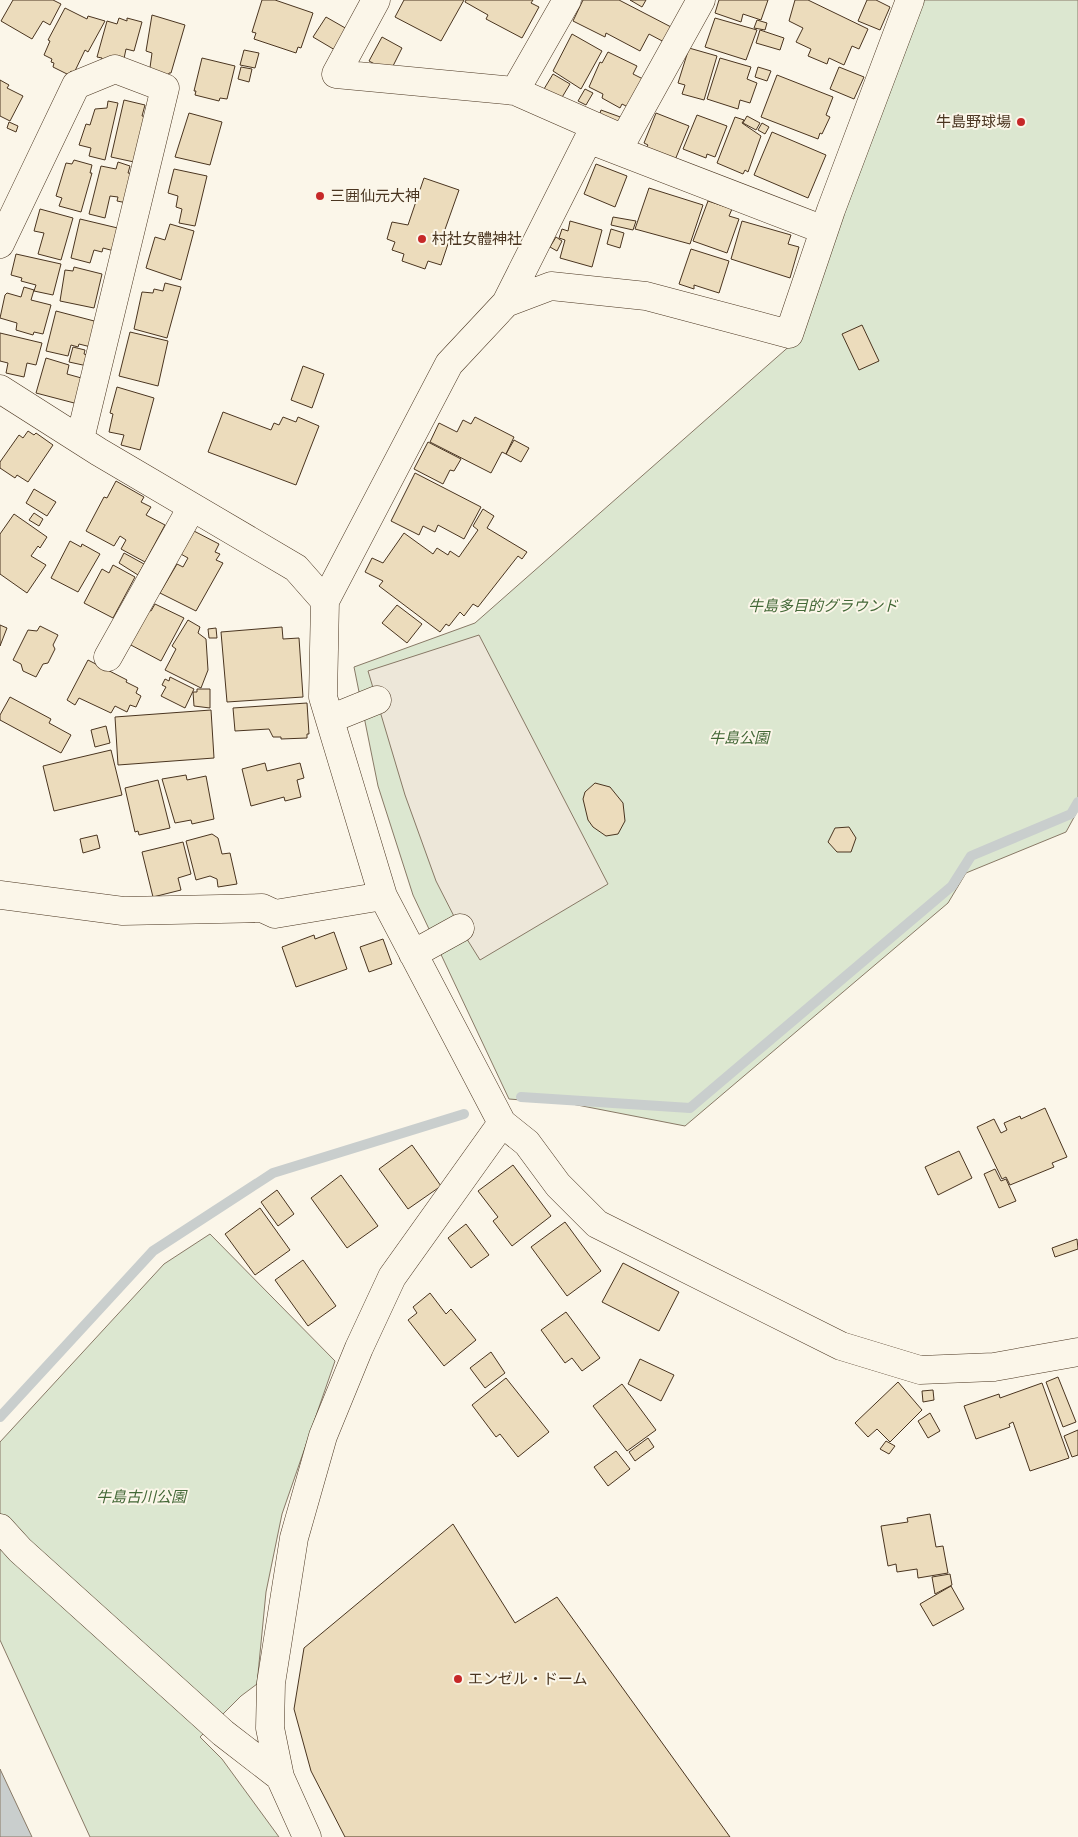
<svg xmlns="http://www.w3.org/2000/svg" width="1078" height="1837" font-family="Bitter,'Noto Sans JP',serif">
<style>
.green{fill:#dce7d0;stroke:#887966}
.parking{fill:#ede7d9;stroke:#887966}
.water{fill:#c9cecd;stroke:#887966}
.lines{fill:none;stroke-linecap:round;stroke-linejoin:round}
.stream{stroke:#c9cecd;stroke-width:10}
.building{fill:#ecdcbc;stroke:#4a3520}
.minor-casing{stroke:#4a3520;stroke-width:29}
.minor{stroke:#fbf6e9;stroke-width:28}
.poi-dot{fill:#c62828;stroke:#fbf6e9;stroke-width:2}
.labels{text-anchor:middle;stroke-width:4;stroke-linejoin:round;paint-order:stroke}
.poi-label{font-size:15px;fill:#4a3520;stroke:#fbf6e9;text-anchor:start}
.park-label{font-size:15px;font-style:italic;fill:#436837;stroke:#fbf6e9}
</style>
<rect width="100%" height="100%" fill="#fbf6e9"/>
<!-- green -->
<path class="green" d="M921 0H1078V810L1066 832 966 873 948 903 685 1126 572 1104 509 1099 413 895 378 786 354 667 475 623 793 343Z
M210 1234 335 1361 282 1514 266 1592 257 1684 241 1696 200 1737 222 1759 279 1837H90L0 1640V1442L164 1264Z"/>
<!-- parking -->
<path class="parking" d="M479 635 608 884 480 960 460 928 436 881 405 795 368 671Z"/>
<!-- water -->
<path class="water" d="M0 1769 32 1837H0Z"/>
<g class="lines">
<!-- stream -->
<path class="stream" d="M521 1097 690 1108 952 886 971 856 1071 814 1078 802
M0 1417 153 1251 273 1173 464 1114"/>
</g>
<!-- building -->
<path class="building" d="M13 0H53L61 4 50 25 43 21 32 39 1 21Z
M262 0H275L313 13 301 48 298 47 296 53 254 39 256 33 252 32Z
M404 0H464L441 41 395 17Z
M466 0H533L531 3 539 7 522 38 486 19 488 15 465 2Z
M583 0H619L673 28 666 43 649 34 640 51 606 33 605 37 573 21Z
M630 0H646L642 7Z
M719 0H768L761 20 743 14 741 22 715 13Z
M795 0H808L868 29 859 49 852 46 844 65 829 58 827 64 808 56 811 49 796 42 803 28 789 21Z
M867 0H876L890 7 880 30 858 21Z
M65 8 87 19 88 16 105 21 88 52 85 50 74 73 71 71 69 75 53 67 54 63 51 62 52 59 44 55 50 41 48 40Z
M152 15 185 25 171 73H169L166 80 149 75 152 53 146 51Z
M326 17 347 29 335 50 313 37Z
M119 18 127 21V18L142 22 134 51 126 49 122 68 101 63 102 58 97 57 107 21 117 24Z
M715 18 757 30 746 60 705 47Z
M757 20 767 23 765 30 754 28Z
M760 30 784 38 780 50 756 43Z
M572 34 602 51 581 89 553 71Z
M382 37 402 48 390 72 369 61Z
M689 48 717 56 704 100 682 94 685 85 678 83Z
M244 50 259 53 255 68 240 65Z
M608 52 637 66 633 74 645 80 630 108 622 104 620 108 602 98 603 94 589 87 600 62 602 63Z
M202 58 235 66 227 99 220 98 219 101 195 95 196 91H194Z
M720 58 751 67 747 79 757 83 750 103 740 100 738 109 707 99Z
M241 67 252 69 249 82 238 79Z
M758 67 771 71 767 81 755 77Z
M839 67 864 77 854 99 830 89Z
M553 74 570 84 558 104 541 94Z
M777 75 833 97 826 115 830 117 822 134 820 133 818 139 761 117Z
M0 80 9 85 7 88 23 96 10 121 0 116Z
M585 89 593 93 586 105 578 101Z
M124 100 145 105 142 116 152 118 134 162 111 157Z
M108 101 118 103 105 160 89 156 91 148 79 145 86 124 90 125 95 109 107 108Z
M601 110 623 118 619 128 598 120Z
M189 113 222 122 210 165 175 157Z
M656 113 689 126 675 160 646 148 648 145 644 143Z
M697 115 727 126 715 157 707 154 706 158 683 149Z
M747 116 760 123 756 130 743 123Z
M735 117 744 120 742 123 761 136 748 172 745 170 743 174 717 163Z
M9 122 18 126 16 132 7 128Z
M762 123 769 127 765 134 758 130Z
M772 132 826 155 808 198 754 175Z
M74 160 92 165 90 173H92L81 212 59 206 62 198 56 196 66 163 72 164Z
M118 162 130 166 128 173 140 175 132 204 117 201 118 197 110 196 105 218 89 214 101 166 116 169Z
M596 164 627 176 615 207 584 194Z
M174 169 207 176 195 226 179 223 182 209 176 207 178 196 168 193Z
M424 178 459 190 443 235 450 238 441 265 428 261 425 269 402 261 404 254 392 250 395 242 387 239 392 222 408 225Z
M649 188 703 205 690 244 635 229Z
M708 201 732 209 729 216 739 219 727 253 693 241Z
M40 209 73 218 61 260 38 254 44 233 34 231Z
M613 217 636 221 633 230 611 225Z
M80 219 126 230 118 252 103 248 102 252 94 250 90 263 71 258Z
M570 221 602 230 592 267 560 258 565 240 559 238 562 229 568 231Z
M742 221 791 235 788 244 799 247 790 278 731 259Z
M170 224 194 231 181 280 146 268 155 237 165 240Z
M611 229 624 233 620 248 607 244Z
M556 237 562 241 557 251 550 247Z
M691 249 729 261 719 293 694 285V289L679 284Z
M16 254 61 264 53 295 34 291 36 285 21 281 22 278 11 275Z
M74 267 102 274 94 308 60 301 65 270 73 271Z
M165 283 181 287 167 338 134 329 142 292 153 293 154 289 163 291Z
M24 287 34 290 31 300 51 305 43 334 34 332 33 335 16 330 17 323 0 318 5 295 7 293 21 297Z
M56 311 98 322 95 348 79 344 78 347 71 345 68 356 46 351Z
M862 325 879 361 859 370 842 334Z
M130 332 168 341 158 386 119 376Z
M0 333 42 343 36 365 27 363 24 377 6 373 8 363 0 361Z
M73 347 85 350 84 354 95 357 92 367 69 362Z
M46 358 69 365 67 374 85 379 78 404 36 393Z
M303 366 324 374 312 408 291 400Z
M117 387 154 398 140 450 121 445 124 435 109 432 113 414 110 413Z
M223 412 271 430 274 423 279 425 283 417 296 422 298 417 319 426 296 485 208 452Z
M475 417 514 437 506 454 502 452 491 473 430 442 439 423 457 432 463 420 471 424Z
M28 431 34 435 36 433 53 445 28 482 17 475 15 478 0 468V462L19 435 23 438Z
M514 440 529 448 521 462 506 454Z
M428 442 461 459 454 471 450 470 443 484 414 469Z
M415 473 481 507 464 539 438 525 435 532 423 526 419 535 391 521Z
M116 481 144 497 141 502 151 507 146 515 165 525 145 562 121 549 126 540 120 536 114 546 86 531 104 497 107 498Z
M34 489 56 502 47 516 26 503Z
M483 509 494 516 487 528 527 552 522 559 518 556 478 607 473 604 464 616 460 612 449 626 446 624 440 632 379 586 383 581 365 572 372 558 383 563 404 533 433 554 437 548 448 555 450 551 459 557 478 530 473 526Z
M34 513 43 519 39 526 29 520Z
M14 514 47 537 40 548 38 546 31 556 46 565 27 593 0 574V534Z
M192 530 219 544 215 552 220 554 216 560 223 563 196 611 160 593 177 564 183 567 188 558 179 553Z
M70 541 81 547 82 544 100 554 78 592 51 578Z
M124 553 144 564 138 575 119 563Z
M113 565 135 577 113 618 84 603 102 569 109 573Z
M155 604 184 618 161 661 129 644 148 610 151 611Z
M397 605 422 624 407 643 382 623Z
M188 620 200 627 198 633 206 639 208 670 201 688 165 670 176 649 172 646Z
M0 625 7 628 0 646Z
M40 626 58 635 53 645 55 649 48 663 43 664 36 677 23 671 21 664 13 660 28 630 37 631Z
M282 627 283 639 299 638 303 697 227 702 221 632Z
M216 628 217 638H209L208 629Z
M88 660 127 680 126 682 138 688 136 693 141 696 136 707 130 705 127 712 115 706 111 713 79 698 75 705 67 700Z
M170 677 194 689 185 708 161 696 166 687 162 685 165 679 169 681Z
M197 689H210V708L194 706 193 692H197Z
M10 697 51 719 49 723 71 735 61 753 0 720V715Z
M307 703 309 734H307V738L281 739V737H273L269 729 235 731 233 708Z
M211 710 214 758 118 765 115 717Z
M106 726 110 743 95 747 91 730Z
M111 750 122 795 54 811 43 766Z
M265 763 267 771 300 763 304 778 297 780 301 797 285 801 284 797 251 806 242 769Z
M186 775 187 780 206 776 214 819 192 824 191 820 175 823 162 779Z
M158 780 170 828 139 835 138 831 135 832 125 788Z
M595 783 610 787 623 803 625 821 618 834 606 836 593 827 588 820 583 799 585 792Z
M849 827 856 838 851 852H837L828 842 835 828Z
M212 834 218 838 222 854 230 853 237 884 218 887 217 879 210 876 196 880 186 841Z
M97 835 100 848 83 853 80 839Z
M183 842 191 874 178 878 181 890 153 897 142 852Z
M334 932 347 969 296 987 282 947 314 935 315 939Z
M383 939 392 964 369 972 360 947Z
M1045 1108 1067 1157 1052 1163 1054 1167 1010 1185 1006 1177 1002 1179 977 1127 994 1119 1001 1133 1007 1130 1004 1123 1020 1116 1021 1119Z
M412 1145 441 1186 408 1209 379 1169Z
M959 1151 972 1178 938 1195 925 1167Z
M513 1165 551 1216 512 1246 493 1221 498 1217 478 1191Z
M995 1169 1001 1181 1006 1179 1016 1201 999 1208 984 1174Z
M341 1175 378 1226 347 1248 311 1198Z
M277 1190 294 1214 278 1226 261 1202Z
M260 1208 290 1250 255 1275 225 1234Z
M565 1222 601 1271 567 1296 531 1247Z
M466 1224 489 1255 471 1268 448 1238Z
M1077 1239 1078 1249 1055 1257 1052 1248Z
M303 1260 336 1306 308 1326 275 1280Z
M623 1263 679 1292 659 1331 602 1302Z
M430 1293 446 1314 451 1309 476 1340 444 1366 408 1320 417 1313 413 1307Z
M566 1312 600 1358 582 1371 572 1358 565 1363 541 1330Z
M491 1352 505 1373 485 1388 470 1368Z
M640 1359 674 1375 661 1401 628 1384Z
M1058 1377 1076 1422 1063 1427 1046 1382Z
M506 1378 549 1432 518 1457 500 1434 496 1437 472 1405Z
M898 1382 922 1410 890 1442 877 1429 868 1437 855 1423Z
M1042 1383 1069 1458 1030 1471 1013 1422 1009 1424 1010 1427 976 1439 964 1406 999 1394 1000 1398Z
M622 1384 656 1430 627 1451 593 1406Z
M933 1390 934 1400 923 1402 922 1391Z
M930 1413 940 1431 928 1438 918 1421Z
M1078 1430V1455L1072 1457 1064 1436Z
M648 1438 654 1447 635 1461 629 1452Z
M886 1441 895 1446 889 1454 880 1449Z
M616 1451 630 1469 608 1486 594 1467Z
M930 1514 936 1547 943 1546 948 1573 918 1578 917 1569 897 1572 896 1564 888 1566 881 1526 908 1522 907 1518Z
M453 1524 515 1623 557 1597 730 1837H345L311 1771 294 1709 304 1648Z
M950 1574 952 1585 935 1594 932 1577Z
M951 1586 964 1609 933 1626 920 1604Z"/>
<g class="lines">
<!-- minor casing -->
<g class="minor-casing">
<path id="minor" d="M376 0 336 74 515 91 567 0
M515 91 624 139 701 0
M595 126 506 303 449 364 325 601 323 697 383 896 502 1123 527 1143 558 1185 597 1224 841 1346 920 1370 994 1367 1078 1352
M598 143 824 230
M0 244 76 85 115 69 165 88 80 439
M506 303 551 286 646 296 789 334 831 210 910 0
M0 389 99 452 296 568 325 601
M108 657 192 507
M330 719 377 700
M0 895 123 911 262 908 275 914 383 896
M413 954 460 928
M0 1528 20 1550 223 1733 280 1777
M307 1837 280 1777 270 1728 271 1683 294 1538 323 1436 359 1348 392 1277 502 1123"/>
</g>
<!-- minor -->
<use href="#minor" class="minor"/>
</g>
<!-- markers -->
<g class="poi-dot">
<circle cx="1021" cy="122" r="5"/>
<circle cx="320" cy="196" r="5"/>
<circle cx="422" cy="239" r="5"/>
<circle cx="458" cy="1679" r="5"/>
</g>
<g class="labels">
<!-- poi labels -->
<g class="poi-label">
<text x="1011" y="127" text-anchor="end">牛島野球場</text>
<text x="330" y="201">三囲仙元大神</text>
<text x="432" y="244">村社女體神社</text>
<text x="468" y="1684">エンゼル・ドーム</text>
</g>
<!-- park labels -->
<g class="park-label">
<text x="823" y="611">牛島多目的グラウンド</text>
<text x="739" y="743">牛島公園</text>
<text x="141" y="1502">牛島古川公園</text>
</g>
</g>
</svg>
